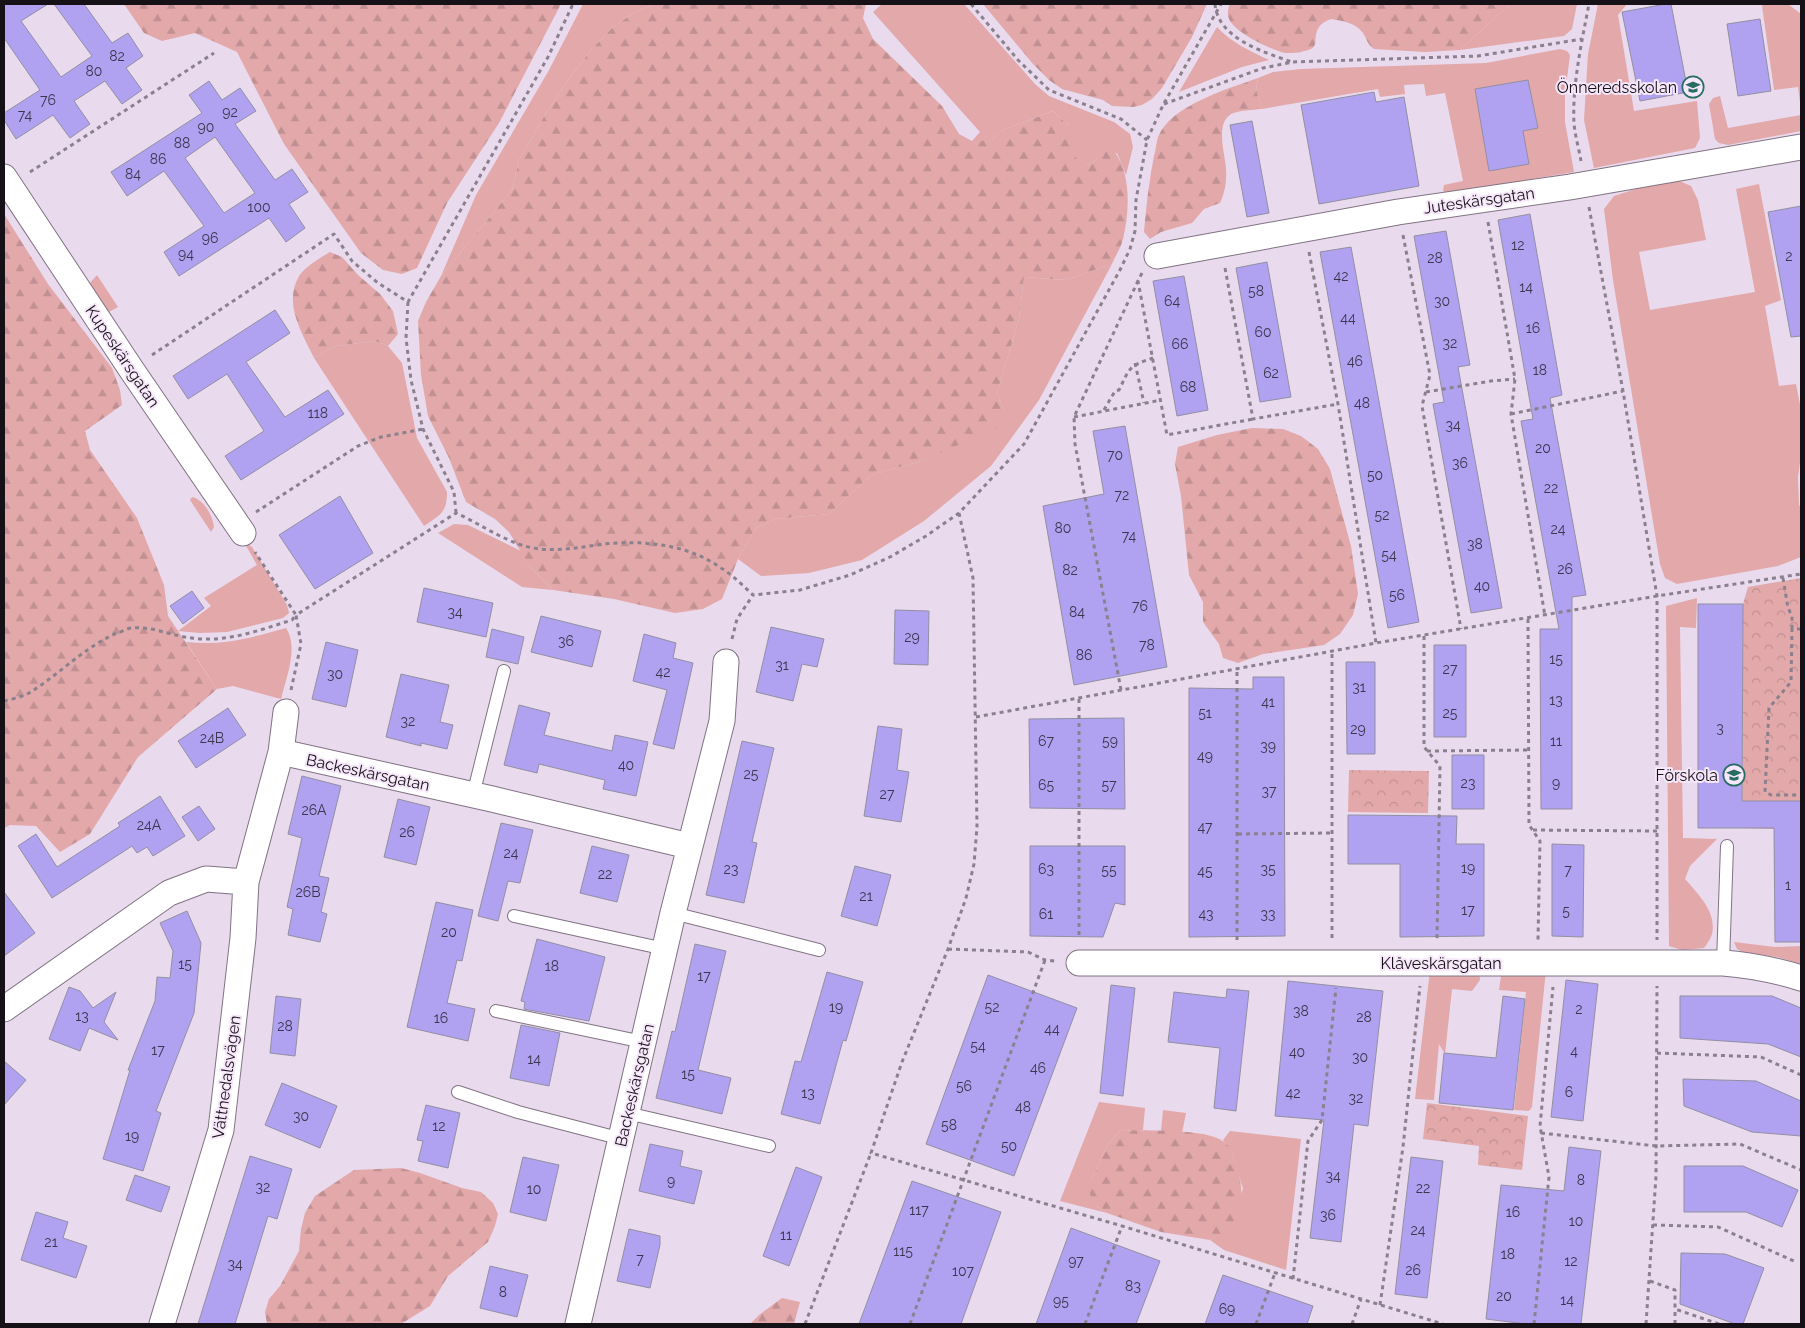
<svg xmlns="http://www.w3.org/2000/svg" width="1805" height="1328" font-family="Raleway,sans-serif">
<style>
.grass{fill:#e2a8aa}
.forest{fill:url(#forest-firs)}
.park{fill:url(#park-crowns)}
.building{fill:#b0a2f0;stroke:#928fa3;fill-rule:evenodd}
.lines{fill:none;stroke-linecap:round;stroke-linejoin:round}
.service-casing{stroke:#807383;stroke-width:14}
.minor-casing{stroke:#807383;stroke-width:27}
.path{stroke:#8b818e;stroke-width:3;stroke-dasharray:4 4;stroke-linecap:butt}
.service{stroke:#fff;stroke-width:12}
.minor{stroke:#fff;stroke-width:25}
.labels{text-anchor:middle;stroke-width:4;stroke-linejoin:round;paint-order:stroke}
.number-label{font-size:14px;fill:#3c354d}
.poi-label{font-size:16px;fill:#161117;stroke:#f7e7fa;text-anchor:end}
.street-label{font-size:16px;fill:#161117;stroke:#f7e7fa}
</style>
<defs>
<pattern id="forest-firs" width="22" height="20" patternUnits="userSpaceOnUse" patternTransform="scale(1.25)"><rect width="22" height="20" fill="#e2a8aa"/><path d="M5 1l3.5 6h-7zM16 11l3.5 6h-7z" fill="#c19092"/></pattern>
<pattern id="park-crowns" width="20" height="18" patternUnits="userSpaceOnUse" patternTransform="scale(1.25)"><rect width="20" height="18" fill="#e2a8aa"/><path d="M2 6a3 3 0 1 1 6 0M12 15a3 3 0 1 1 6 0" fill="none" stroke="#c19092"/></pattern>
</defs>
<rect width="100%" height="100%" fill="#e9daed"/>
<!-- grass -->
<path class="grass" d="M583 4H655L637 11 613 27 591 50 568 80 546 113 519 160 512 190 441 276 476 195 549 70Z
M882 4H964L1035 84 1049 96 1114 122 1130 134 1133 147 1126 175 1117 153 1097 159 1089 165 1075 158 1069 142V126L1053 111 1004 130 990 141H972L980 132 873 12Z
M1510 4H1577L1572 29 1564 36 1460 50Z
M1598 4H1627L1618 15 1634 111 1697 101 1700 138 1695 148 1594 168 1584 120 1588 54Z
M1763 4H1788L1801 14V110L1798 87 1774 90 1762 6Z
M1217 27C1232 43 1250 51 1269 60L1242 67 1179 92Z
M1560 49 1567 51 1570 55 1565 94V122L1574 172 1448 193 1443 191 1444 185 1463 181 1445 93 1426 96 1424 84 1404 85 1405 94 1380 97 1378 89 1262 109 1256 89 1258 78 1273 72 1301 69 1486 63Z
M1720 96 1728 128 1801 115V131L1728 145 1719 143 1715 139 1709 104 1713 98Z
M1675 179 1691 186 1698 200 1706 240 1639 252 1650 310 1755 292 1736 189 1759 184 1781 300 1765 306 1779 386 1796 384 1801 410V455L1798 477 1799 505 1801 508V557L1778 566 1677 584 1665 578 1660 564 1613 280 1604 209 1614 196 1652 184Z
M1112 264 1039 400 991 466 924 521 862 560 809 573 761 576 738 559 756 528 776 519 829 514 871 475 925 460 1003 409 997 393 1019 319 1024 277 1066 280Z
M97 275 118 307 109 312 104 310 89 288 90 283Z
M375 341 388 346 402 363 417 438 447 492C447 513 440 515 424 526L314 358 335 346Z
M192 497C204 500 212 514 214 527L211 532 190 500Z
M454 524 468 525 521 551 530 567 553 590 522 587 438 533Z
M244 542 252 547 287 605 289 613 283 618 227 632 200 633 178 631 211 606 204 598 257 565Z
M1697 598 1696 628 1680 627 1683 838 1717 839 1690 866 1685 879C1698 894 1717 912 1712 934 1711 938 1707 944 1704 948L1682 950 1669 946 1666 606Z
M286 628C299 648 286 678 281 699L233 686 217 689 186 642C222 646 251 638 286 628Z
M1734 942 1775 947 1801 946V964L1777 957 1743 952 1737 949Z
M1502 969 1546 970 1532 1107 1529 1111 1514 1110 1526 992 1499 990Z
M1430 970 1479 971 1480 980 1472 991 1452 989 1445 1054 1439 1044 1434 1100 1415 1099Z
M1099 1102 1145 1108 1143 1130 1120 1131 1108 1144 1092 1178 1096 1206 1107 1213 1060 1201Z
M1163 1110 1186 1113 1182 1133 1161 1131Z
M1230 1131 1301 1139 1286 1270 1224 1250 1210 1240 1227 1229 1243 1189 1232 1153 1223 1140Z"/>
<!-- forest -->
<path class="forest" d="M124 4H561L499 123 447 203 417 268 402 274 383 270 361 253 284 144 237 52 195 33 162 41 144 33Z
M655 4H866L863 18 873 39 942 106 959 134 972 141H990L1004 130 1053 111 1069 126V142L1076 158 1089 165 1097 159 1098 151 1103 146 1109 145C1132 168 1130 209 1123 239 1121 248 1115 256 1112 264L1066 280 1024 277 1019 319 997 393 1003 409 996 428 925 460 871 475 829 514 776 519 756 528 738 559 722 599 703 609 675 613 614 599 553 590 530 567 509 532 495 519 466 502 449 458 428 416 421 375 418 321 426 302 441 276 512 190 519 160 546 113 568 80 591 50 613 27 637 11Z
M983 4H1207L1192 37 1162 88 1152 99 1142 105 1133 107 1112 106 1103 100 1062 89 1049 80 1033 64Z
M1230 4H1510L1460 50 1425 52 1374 49C1367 44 1367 39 1363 33 1355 22 1342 21 1331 19 1325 21 1319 25 1317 31 1313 42 1320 48 1304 51 1299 53 1290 53 1285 53 1271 50 1234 32 1229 19 1227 14 1228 8 1230 4Z
M1258 78 1256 89 1262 109C1253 110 1239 110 1231 114 1215 124 1225 153 1226 169 1227 181 1225 192 1220 203L1204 209 1192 223 1161 232 1150 239 1144 232C1146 207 1149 181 1154 156 1156 150 1156 143 1158 137 1171 105 1228 89 1258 78Z
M4 214 48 284 112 368 120 390 122 405 85 431 90 450 137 518 164 585 168 616 217 689 138 757 90 834 60 852 36 826 10 825 4 828Z
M330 252 342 257 358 275 380 294 393 311 398 334 388 346 375 341 335 346 314 358C302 333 283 304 299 276 306 266 320 258 330 252Z
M1252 428 1283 429 1301 436 1318 449 1330 469 1351 546 1358 594 1353 615 1340 634 1324 645 1263 654 1238 663 1223 658 1219 644 1203 622V602L1189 575 1181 496 1175 464 1178 447 1217 435Z
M1138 1130C1159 1131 1205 1130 1221 1140 1229 1144 1233 1154 1235 1162 1243 1184 1247 1212 1226 1230 1222 1234 1215 1237 1210 1240L1161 1232 1107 1213 1096 1206 1090 1194 1092 1178 1108 1144 1120 1131Z
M401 1168 420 1173 462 1188 481 1192 493 1203 498 1214 495 1226 488 1242 448 1276 430 1306 401 1324H267L265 1312 269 1299 280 1286 299 1251 301 1229 305 1213 315 1196 354 1170Z
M782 1298 800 1302 794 1324H750L759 1315Z"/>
<!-- park -->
<path class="park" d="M1801 578V942H1775L1774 829 1742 828 1743 604 1748 587Z
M1349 770 1429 771 1428 813 1348 812Z
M1427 1103 1528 1116 1522 1170 1478 1165 1479 1146 1423 1139Z"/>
<!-- building -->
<path class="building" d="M4 4H48L21 21 61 77 92 56 54 4H84L112 43 128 33 143 56 126 68 142 90 122 104 105 81 74 101 90 124 70 138 53 115 16 139 4 120V113L40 90 4 38Z
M1666 4H1671L1688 92 1640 101 1622 12Z
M1760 19 1771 91 1738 96 1727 24Z
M1528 80 1538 128 1523 131 1529 164 1489 171 1475 89Z
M209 81 222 100 240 88 256 111 235 124 275 180 292 169 308 192 289 204 305 228 286 242 269 218 179 276 164 252 204 226 164 171 127 196 111 172 202 113 189 95ZM215 137 255 193 224 213 185 158Z
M1374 92 1376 102 1404 97 1419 186 1319 204 1301 105Z
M1252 121 1269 213 1247 217 1230 125Z
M1801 206V336L1791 337 1768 212Z
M1530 214 1562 395 1550 398 1586 595 1572 597V809H1541L1540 629H1559L1521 421 1533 419 1498 220Z
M1446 231 1470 365 1458 367 1502 608 1471 613 1433 404 1444 402 1414 236Z
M1351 247 1419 622 1388 628 1320 252Z
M1267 262 1291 397 1260 402 1236 268Z
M1184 276 1208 410 1177 416 1153 281Z
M275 310 290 333 246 362 285 417 328 390 344 414 241 480 225 456 264 431 227 374 188 399 173 376Z
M1125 426 1167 667 1074 685 1043 506 1104 494 1093 431Z
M340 496 373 553 315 589 279 535Z
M424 588 493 603 486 637 417 622Z
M192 591 204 608 183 624 170 606Z
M1698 604H1743L1742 801H1801V942H1775L1774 828H1698Z
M895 610 929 611 928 665 894 664Z
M541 616 601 631 592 667 531 652Z
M771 627 824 639 817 667 802 664 793 701 756 692Z
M492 629 524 637 518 664 486 657Z
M644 634 676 643 673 658 693 663 674 749 653 744 667 690 633 681Z
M326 642 358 650 346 707 312 699Z
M1434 645H1466V737H1434Z
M1346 662H1375V754H1347Z
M401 674 449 685 440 722 453 725 447 749 421 743V746L386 737Z
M1253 677H1284L1285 936 1189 937V688L1253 689Z
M519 705 550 713 544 735 612 751 615 735 648 742 636 796 603 789 605 780 539 764 537 773 504 765Z
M228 708 246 735 196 768 178 741Z
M1124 718 1125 809 1030 808 1029 719Z
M878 726 902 729 897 770 909 772 901 822 864 816Z
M742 741 774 748 752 842 757 843 744 903 706 895Z
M1452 755H1484V809H1452Z
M302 776 341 786 319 876 329 878 321 912 327 914 320 942 288 935 293 909 287 907 302 838 288 834Z
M160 796 185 836 153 856 147 847 137 853 132 846 52 898 18 846 36 834 57 867 120 826 118 823Z
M398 799 430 807 416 865 384 857Z
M199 806 215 829 198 841 182 817Z
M1348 815 1457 816 1456 844H1484V936L1400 937V864H1348Z
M501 823 533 830 520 883 508 881 498 921 478 916Z
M1552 844 1584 845 1583 937 1552 936Z
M592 846 629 855 617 902 580 893Z
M1030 846H1125V905L1115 903 1103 937 1030 936Z
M855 866 891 875 877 926 841 916Z
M4 892 35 933 4 956Z
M436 902 473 910 462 961 457 960 447 1003 475 1009 468 1041 407 1027Z
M187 911 201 943 194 1013 156 1111 161 1113 143 1171 103 1159 130 1070H128L155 1001 157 977 170 978 173 951 160 923Z
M537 939 605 957 589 1021 524 1009 525 1002 521 1001Z
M695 944 726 951 698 1070 731 1078 722 1114 656 1098 672 1031 675 1032Z
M827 972 863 982 846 1041 843 1040 820 1124 781 1114 795 1061 801 1062Z
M988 975 1077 1008 1014 1176 926 1144Z
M1566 980 1598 984 1583 1121 1551 1117Z
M1288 981 1383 991 1368 1126 1354 1124 1341 1242 1310 1238 1324 1120 1275 1116Z
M1111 985 1135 988 1123 1096 1100 1093Z
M69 987 80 991 93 1008 116 992 104 1022 118 1040 89 1028 80 1051 49 1039Z
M1227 989 1249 991 1236 1111 1214 1108 1220 1048 1168 1042 1174 992 1226 998Z
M276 996 301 999 295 1056 270 1053Z
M1503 996 1525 999 1513 1110 1439 1103 1444 1053 1496 1058Z
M1680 996H1772L1801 1008V1057L1768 1044 1680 1038Z
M521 1025 560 1033 549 1086 510 1078Z
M4 1061 26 1080 4 1105Z
M1683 1079 1756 1081 1801 1101V1136L1752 1132 1684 1106Z
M282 1083 337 1106 320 1148 265 1125Z
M426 1105 460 1113 448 1168 418 1161 423 1141 417 1140Z
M650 1144 683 1151 680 1166 702 1171 694 1204 639 1191Z
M1569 1147 1601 1151 1581 1324H1526L1486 1319 1501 1185 1564 1191Z
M250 1156 292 1169 277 1219 268 1216 235 1324H198Z
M523 1157 559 1165 546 1221 510 1212Z
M1411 1157 1443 1161 1427 1298 1395 1294Z
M1684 1166H1743L1798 1190 1782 1227 1746 1212H1684Z
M796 1167 822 1177 789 1266 763 1256Z
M135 1175 170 1187 161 1212 126 1200Z
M912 1181 1001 1212 961 1324H859Z
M36 1212 68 1222 63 1238 87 1246 76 1278 21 1260Z
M1071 1228 1160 1261 1136 1324H1036Z
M629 1229 660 1236V1245L650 1288 617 1281Z
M1681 1253 1725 1254 1764 1268 1743 1324H1735L1680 1304Z
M490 1266 528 1275 517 1317 480 1308Z
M1223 1275 1313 1306 1307 1324H1205Z"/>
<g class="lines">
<!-- service casing -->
<g class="service-casing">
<path id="service" d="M473 795 504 671
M673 913 819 950
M514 916 665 949
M1723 963 1727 846
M496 1011 643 1042
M458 1092 518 1112 622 1139
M627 1113 769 1146"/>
</g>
<!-- minor casing -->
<g class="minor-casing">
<path id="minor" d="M4 177 131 369 243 533
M1157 256 1398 212 1570 187 1801 147
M281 752 492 799 689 846
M1079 963H1723C1750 965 1775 970 1801 978
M4 1009 169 893 206 879 246 882
M162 1324 221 1130 243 938 246 882 281 752 286 712
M578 1324 673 913 722 721 726 662"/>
</g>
<!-- path -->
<path class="path" d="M971 4 1018 60 1049 90 1121 119 1147 140
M1215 4C1218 39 1264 52 1292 62
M1164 104 1263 68 1293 62 1478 56 1582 39
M1581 161C1579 149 1575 136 1574 123 1572 86 1582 40 1589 4
M30 172 214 53
M1589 207 1623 391 1657 596V940
M1488 222 1515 379 1511 414 1545 616
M1403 235 1430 375 1422 406 1461 629
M1309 252 1338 404 1376 643
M1225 268 1253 419 1338 404
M1142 273 1138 281 1167 435 1253 419
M408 302 406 338 411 380 423 429 454 492 456 513
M152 355 334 234 352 261 378 283 408 302 548 57 573 4
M1135 363 1144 403
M1426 392 1491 381 1515 379
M1104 410 1115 391 1119 390C1130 368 1128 366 1153 358
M1511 414 1623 391
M1074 417 1161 400
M256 512 358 446 381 437 423 429
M959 513 973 578 977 827 974 864 966 898 948 949 902 1062 871 1153 1122 1226 1443 1324
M1783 578 1788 608 1792 616V629
M1528 619 1529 825 1540 841 1538 940
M1801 629H1792L1791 682 1769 708 1765 792 1771 795H1801
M1424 636V747L1440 766 1437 939
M732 639 737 619 753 595
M291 690 301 644 296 615 456 513C483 525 510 546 540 549 562 551 582 547 604 544 644 540 687 544 721 568 733 575 743 586 753 595L800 590 850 575 890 557 926 536 959 513 1024 444 1120 270 1130 249 1135 231 1136 200 1147 140 1163 105 1221 4
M1121 690 1075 444 1074 417 1138 281
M1079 699V938
M4 701C12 699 22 697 29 693 60 674 83 648 117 633 122 632 127 628 132 628 152 626 172 636 192 638 226 643 260 630 292 620L296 615 255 552
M976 717 1376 643 1657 596 1801 574
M1427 751 1528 750
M1533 830 1657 831
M1238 834 1332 833
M1332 938V651
M1237 940V668
M948 949 1028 952 1045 960 1055 961
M1657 1053 1761 1057 1801 1075
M1541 1133 1656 1146 1740 1144 1801 1170
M1653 1225 1718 1227 1796 1262
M1293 1279 1308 1141 1322 1120 1336 988
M1650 1281 1675 1290V1309L1719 1324
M1380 1305 1403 1147 1420 986
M805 1324 871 1153
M910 1324 1045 960
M1085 1324 1122 1226
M1256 1324 1275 1273
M1352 1324 1361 1299
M1534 1324 1549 1177 1540 1126 1553 987
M1646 1324 1656 1176 1657 986
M1675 1324V1309"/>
<!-- service -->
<use href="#service" class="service"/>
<!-- minor -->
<use href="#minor" class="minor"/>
</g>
<!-- icons -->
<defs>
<g id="school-ring" transform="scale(1.125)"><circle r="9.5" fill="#f7e7fa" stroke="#276d61" stroke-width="1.5"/><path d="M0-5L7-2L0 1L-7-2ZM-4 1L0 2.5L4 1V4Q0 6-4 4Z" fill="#276d61"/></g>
</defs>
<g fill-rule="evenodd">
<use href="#school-ring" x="1693" y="87"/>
<use href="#school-ring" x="1734" y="775"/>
</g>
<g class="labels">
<!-- number labels -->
<g class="number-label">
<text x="117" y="61">82</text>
<text x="94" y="76">80</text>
<text x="48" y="105">76</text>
<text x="230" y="117">92</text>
<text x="25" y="120">74</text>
<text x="206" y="132">90</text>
<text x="182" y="148">88</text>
<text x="158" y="164">86</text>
<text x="133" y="179">84</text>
<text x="259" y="212">100</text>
<text x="210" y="243">96</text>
<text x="1518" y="250">12</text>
<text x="186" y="259">94</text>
<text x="1789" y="261">2</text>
<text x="1435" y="263">28</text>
<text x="1341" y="281">42</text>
<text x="1526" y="292">14</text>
<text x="1256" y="296">58</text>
<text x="1172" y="306">64</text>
<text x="1442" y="306">30</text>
<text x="1348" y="323">44</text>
<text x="1533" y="333">16</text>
<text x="1263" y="337">60</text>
<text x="1450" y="348">32</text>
<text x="1180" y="349">66</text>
<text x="1355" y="366">46</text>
<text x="1540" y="375">18</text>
<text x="1271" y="378">62</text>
<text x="1188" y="392">68</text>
<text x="1362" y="408">48</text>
<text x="318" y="418">118</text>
<text x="1453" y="430">34</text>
<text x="1543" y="453">20</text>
<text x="1115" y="460">70</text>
<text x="1460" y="468">36</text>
<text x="1375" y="480">50</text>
<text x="1551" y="493">22</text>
<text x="1122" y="500">72</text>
<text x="1382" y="520">52</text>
<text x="1063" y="533">80</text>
<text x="1558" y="534">24</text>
<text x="1129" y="541">74</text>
<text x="1475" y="549">38</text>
<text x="1389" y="560">54</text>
<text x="1565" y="574">26</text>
<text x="1070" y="575">82</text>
<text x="1482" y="591">40</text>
<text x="1397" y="600">56</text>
<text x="1140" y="611">76</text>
<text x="455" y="617">34</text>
<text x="1077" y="617">84</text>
<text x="912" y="642">29</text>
<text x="566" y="646">36</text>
<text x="1147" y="650">78</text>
<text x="1084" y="660">86</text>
<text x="1556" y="664">15</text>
<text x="782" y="670">31</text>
<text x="1450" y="674">27</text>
<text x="663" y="677">42</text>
<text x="335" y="679">30</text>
<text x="1359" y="692">31</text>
<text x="1556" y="705">13</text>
<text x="1268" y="707">41</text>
<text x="1205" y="718">51</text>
<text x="1450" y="718">25</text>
<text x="408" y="726">32</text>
<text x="1720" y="733">3</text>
<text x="1358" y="734">29</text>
<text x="212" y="743">24B</text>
<text x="1046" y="746">67</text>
<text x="1110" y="746">59</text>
<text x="1556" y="746">11</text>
<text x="1268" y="751">39</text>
<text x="1205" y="761">49</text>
<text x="626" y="770">40</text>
<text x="751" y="779">25</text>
<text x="1468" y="788">23</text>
<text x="1556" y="788">9</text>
<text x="1046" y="790">65</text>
<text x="1109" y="790">57</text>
<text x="1269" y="796">37</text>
<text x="887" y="799">27</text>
<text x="314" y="815">26A</text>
<text x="149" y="830">24A</text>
<text x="1205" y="832">47</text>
<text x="407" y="837">26</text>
<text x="511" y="858">24</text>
<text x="1468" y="873">19</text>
<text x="731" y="874">23</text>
<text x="1046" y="874">63</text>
<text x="1268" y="874">35</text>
<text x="1109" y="875">55</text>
<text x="1568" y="875">7</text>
<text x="1205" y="876">45</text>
<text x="605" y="879">22</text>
<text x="1788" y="890">1</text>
<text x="308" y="897">26B</text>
<text x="866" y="901">21</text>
<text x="1468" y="915">17</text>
<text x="1566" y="916">5</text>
<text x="1046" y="919">61</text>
<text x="1206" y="919">43</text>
<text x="1268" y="919">33</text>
<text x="449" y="937">20</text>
<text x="185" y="969">15</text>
<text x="552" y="971">18</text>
<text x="704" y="981">17</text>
<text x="836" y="1012">19</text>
<text x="992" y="1012">52</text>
<text x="1579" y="1014">2</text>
<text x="1301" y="1016">38</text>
<text x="82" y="1021">13</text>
<text x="1364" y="1022">28</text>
<text x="441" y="1023">16</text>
<text x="285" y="1031">28</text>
<text x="1052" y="1034">44</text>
<text x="978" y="1051">54</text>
<text x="158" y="1055">17</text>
<text x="1574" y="1056">4</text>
<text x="1297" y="1057">40</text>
<text x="1360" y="1062">30</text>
<text x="534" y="1064">14</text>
<text x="1038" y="1073">46</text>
<text x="688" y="1079">15</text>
<text x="964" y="1091">56</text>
<text x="1569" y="1097">6</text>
<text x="808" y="1098">13</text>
<text x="1293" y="1098">42</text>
<text x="1356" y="1103">32</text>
<text x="1023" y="1112">48</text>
<text x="301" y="1121">30</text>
<text x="949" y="1130">58</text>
<text x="439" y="1131">12</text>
<text x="132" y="1141">19</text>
<text x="1009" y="1151">50</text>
<text x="1333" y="1181">34</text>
<text x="1581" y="1185">8</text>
<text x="671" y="1186">9</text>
<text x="263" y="1192">32</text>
<text x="1423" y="1193">22</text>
<text x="534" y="1194">10</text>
<text x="919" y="1215">117</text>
<text x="1513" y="1217">16</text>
<text x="1328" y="1220">36</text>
<text x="1576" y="1226">10</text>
<text x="1418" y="1235">24</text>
<text x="786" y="1240">11</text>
<text x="51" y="1247">21</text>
<text x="903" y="1256">115</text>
<text x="1508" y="1259">18</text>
<text x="640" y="1264">7</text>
<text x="1076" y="1266">97</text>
<text x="1571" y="1266">12</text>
<text x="235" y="1269">34</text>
<text x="1413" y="1275">26</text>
<text x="963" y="1276">107</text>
<text x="1133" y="1291">83</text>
<text x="503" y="1297">8</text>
<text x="1504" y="1301">20</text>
<text x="1567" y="1305">14</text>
<text x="1061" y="1306">95</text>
<text x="1227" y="1314">69</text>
</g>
<!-- poi labels -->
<g class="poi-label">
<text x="1677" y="93">Önneredsskolan</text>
<text x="1718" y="781">Förskola</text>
</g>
<!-- street labels -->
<g class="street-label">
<text transform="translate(1479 200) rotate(-8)" y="6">Juteskärsgatan</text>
<text transform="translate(123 356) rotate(56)" y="6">Kupeskärsgatan</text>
<text transform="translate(368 772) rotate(12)" y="6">Backeskärsgatan</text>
<text x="1441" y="969">Klåveskärsgatan</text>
<text transform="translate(226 1077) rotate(-82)" y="6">Vättnedalsvägen</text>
<text transform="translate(634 1085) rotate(-77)" y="6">Backeskärsgatan</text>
</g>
</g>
<!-- border -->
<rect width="1805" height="1328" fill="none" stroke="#161117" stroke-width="10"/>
</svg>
